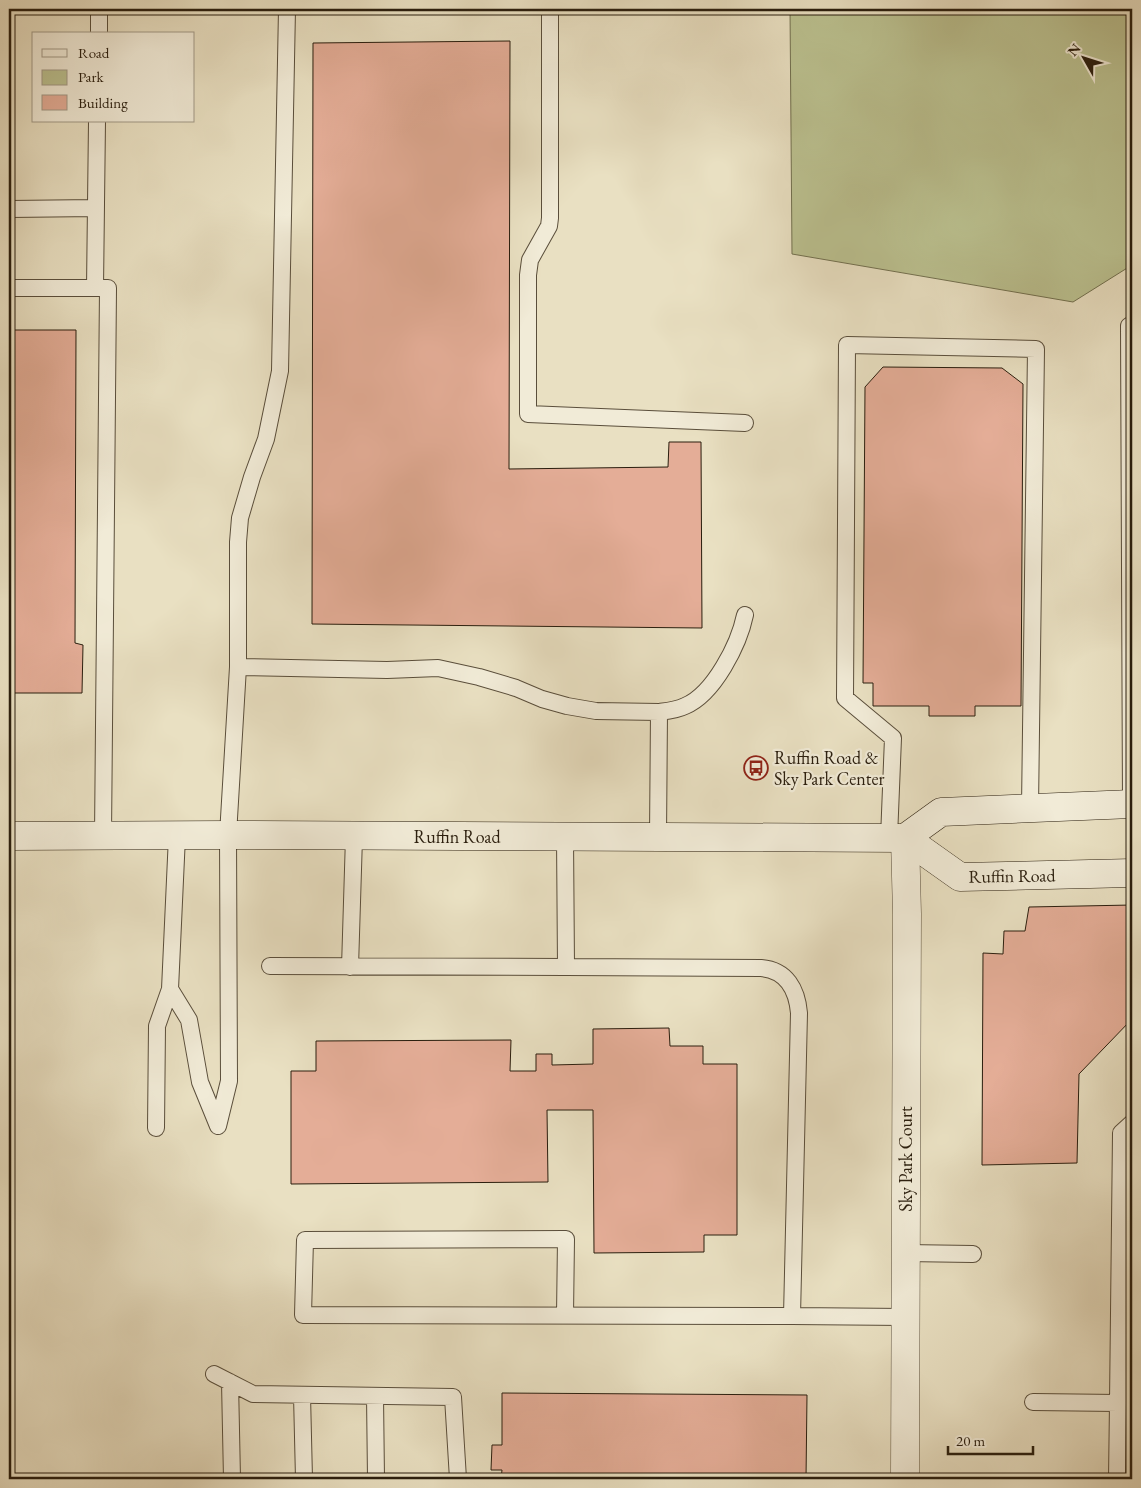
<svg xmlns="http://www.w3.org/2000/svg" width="1141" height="1488" font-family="'EB Garamond',serif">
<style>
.green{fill:#bbc190;stroke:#72704f}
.building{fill:#e4ad97;stroke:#2a1e0e}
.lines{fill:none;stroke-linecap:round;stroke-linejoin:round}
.lane-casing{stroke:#5a4e3b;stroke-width:18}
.street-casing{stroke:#5a4e3b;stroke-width:29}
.secondary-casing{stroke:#2a1e0e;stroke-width:29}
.lane{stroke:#f1ebd7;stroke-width:16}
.street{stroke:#f1ebd7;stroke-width:28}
.secondary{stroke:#f1ebd7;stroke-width:28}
.labels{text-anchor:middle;stroke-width:4.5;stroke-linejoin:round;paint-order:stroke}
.poi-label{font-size:18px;fill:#2a1e0e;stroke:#f1ebd7;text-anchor:start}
.street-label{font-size:18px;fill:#2a1e0e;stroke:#f1ebd7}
</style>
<rect width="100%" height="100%" fill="#e9e0c2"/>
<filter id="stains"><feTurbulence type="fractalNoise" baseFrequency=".004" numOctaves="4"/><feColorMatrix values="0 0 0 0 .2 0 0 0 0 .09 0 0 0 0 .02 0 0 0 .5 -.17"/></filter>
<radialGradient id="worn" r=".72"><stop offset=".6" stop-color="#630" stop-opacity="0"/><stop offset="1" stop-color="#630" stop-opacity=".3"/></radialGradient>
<!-- green -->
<path class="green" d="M790 9H1132V265L1073 302 792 254Z"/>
<!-- building -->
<path class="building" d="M510 41 509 469 668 467 669 442H701L702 628 312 624 313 43Z
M9 330H76L75 643 83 645 82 693H9Z
M883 367 1002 368 1023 384 1021 706H975V716H929V706H873V683H863L865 387Z
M1132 905V1019L1079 1074 1077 1163 982 1165 983 953 1003 954 1004 931H1025L1029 907Z
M669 1028 670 1046H703V1064H737V1235H704V1252L594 1253 593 1110H547L548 1182 291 1184V1071H316V1041L511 1040 510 1071H536V1054H552V1065L593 1064V1029Z
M502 1393 807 1395 806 1479H501L502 1470H491L492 1445H502Z"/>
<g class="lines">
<!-- lane casing -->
<g class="lane-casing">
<path id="lane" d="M550 9V218L549 226 530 260 528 275V414L745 423
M99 34V9
M9 209 96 208
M9 288H108L103 836
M95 288 97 121
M238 667V542L240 518 252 477 266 439 280 371 287 9
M1131 804 1129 326 1132 324
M565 837 566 967 761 968C787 970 797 990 799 1013L792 1316 905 1317
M658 837 659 712C667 711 677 710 685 706 714 694 739 644 745 615
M889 838 893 738 845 698 847 345 1036 349 1030 807
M270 966 566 967
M350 967 354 837
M170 989 189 1020 200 1082 218 1126
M218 1126 229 1081 228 835 238 667 387 670 438 668 479 677 516 688 542 699 567 706 596 711 659 712
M156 1128 157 1026 170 989 177 836
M905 1253 973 1254
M565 1315 566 1239 305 1240 303 1315 792 1316
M214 1374 253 1394 453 1397 458 1479
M230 1382 232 1479
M302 1395 304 1479
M375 1396 376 1479
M1033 1402 1118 1403 1117 1479
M1118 1403 1121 1133 1132 1123"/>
</g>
<!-- street casing -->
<g class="street-casing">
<path id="street" d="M905 1479 907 914 905 838"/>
</g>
<!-- secondary casing -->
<g class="secondary-casing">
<path id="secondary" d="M9 836 228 835 905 838 960 877 1132 873
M905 838 941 812 1132 804"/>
</g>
<!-- lane -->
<use href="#lane" class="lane"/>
<!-- street -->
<use href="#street" class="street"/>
<!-- secondary -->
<use href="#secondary" class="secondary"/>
</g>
<!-- icons -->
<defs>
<g id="bus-ring" transform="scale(1.25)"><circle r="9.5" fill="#f1ebd7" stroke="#8f2418" stroke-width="1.5"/><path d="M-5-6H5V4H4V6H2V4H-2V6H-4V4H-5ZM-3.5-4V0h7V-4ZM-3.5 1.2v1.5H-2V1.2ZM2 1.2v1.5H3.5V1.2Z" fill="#8f2418"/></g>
</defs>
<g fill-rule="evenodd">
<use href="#bus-ring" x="756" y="768"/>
</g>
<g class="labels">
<!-- poi labels -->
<g class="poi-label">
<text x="774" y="764">Ruffin Road &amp;<tspan x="774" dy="21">Sky Park Center</tspan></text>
</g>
<!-- street labels -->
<g class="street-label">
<text x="457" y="843">Ruffin Road</text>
<text transform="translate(1012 876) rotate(-1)" y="6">Ruffin Road</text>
<text transform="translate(906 1159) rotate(-90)" y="6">Sky Park Court</text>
</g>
</g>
<!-- margin -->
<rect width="1141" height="1488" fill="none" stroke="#e9e0c2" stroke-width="30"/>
<rect x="10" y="10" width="1121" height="1468" fill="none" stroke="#2a1e0e" stroke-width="2.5"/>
<rect x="15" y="15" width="1111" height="1458" fill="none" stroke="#2a1e0e"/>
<!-- legend -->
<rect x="32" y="32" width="162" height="90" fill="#f1ebd7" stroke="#a19987"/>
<rect x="42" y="49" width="25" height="8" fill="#f1ebd7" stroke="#a19987"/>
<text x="78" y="58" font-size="15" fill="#2a1e0e">Road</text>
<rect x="42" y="70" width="25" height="15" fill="#bbc190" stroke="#a19987"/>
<text x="78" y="82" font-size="15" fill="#2a1e0e">Park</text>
<rect x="42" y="95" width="25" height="15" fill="#e4ad97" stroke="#a19987"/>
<text x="78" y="108" font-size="15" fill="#2a1e0e">Building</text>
<!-- north arrow -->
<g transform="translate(1084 58) rotate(309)" stroke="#f1ebd7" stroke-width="4" paint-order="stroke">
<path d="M0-4L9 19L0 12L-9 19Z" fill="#2a1e0e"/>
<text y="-8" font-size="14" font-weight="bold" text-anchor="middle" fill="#2a1e0e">N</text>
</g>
<!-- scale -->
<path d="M948 1446v8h85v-8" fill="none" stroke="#2a1e0e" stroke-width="2.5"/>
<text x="956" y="1446" font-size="15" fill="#2a1e0e" stroke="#f1ebd7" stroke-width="4" paint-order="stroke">20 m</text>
<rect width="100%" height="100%" filter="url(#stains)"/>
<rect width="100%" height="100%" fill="url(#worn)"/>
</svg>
